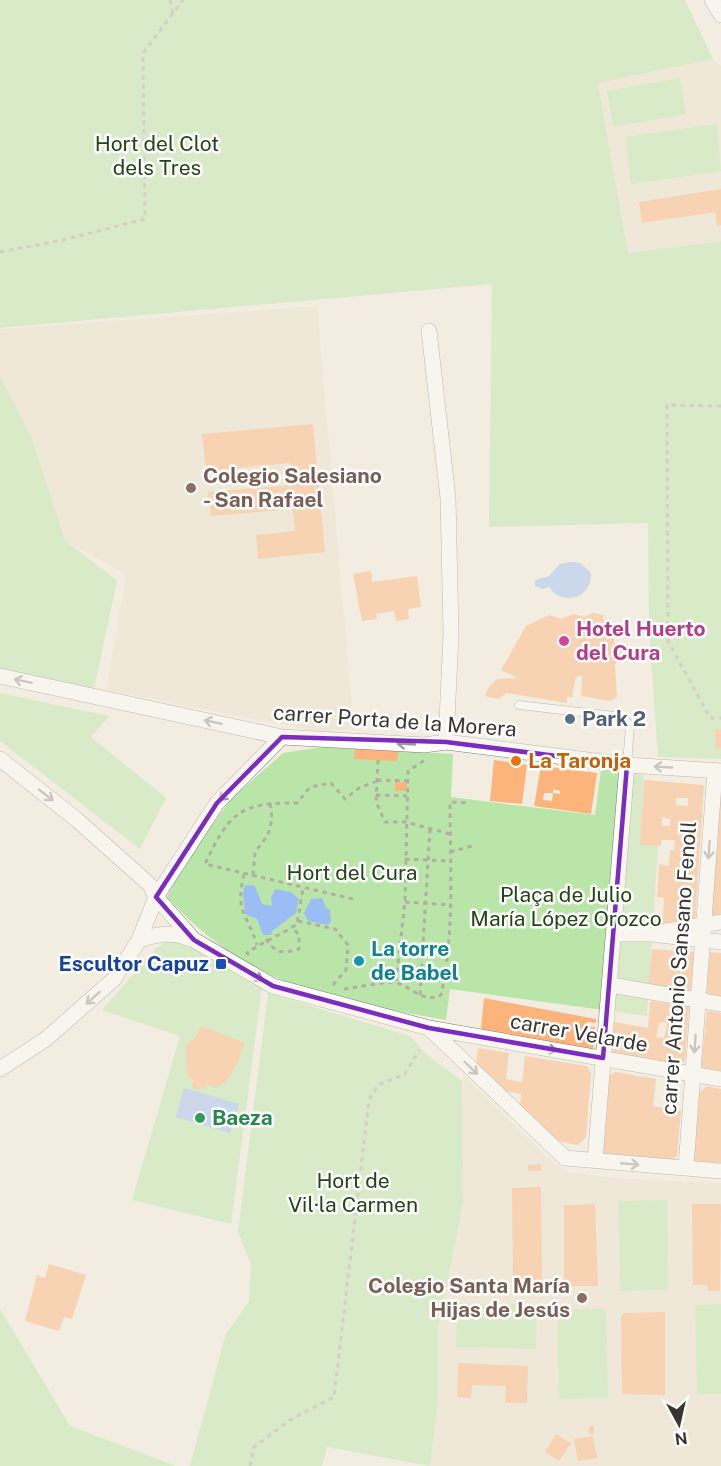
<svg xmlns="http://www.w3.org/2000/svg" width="721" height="1466" font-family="'Public Sans',sans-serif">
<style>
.built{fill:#ece2cf}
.green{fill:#b9e6a8}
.water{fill:#9bbcf4}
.building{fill:#fcb37c;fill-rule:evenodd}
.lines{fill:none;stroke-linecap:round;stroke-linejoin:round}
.lane-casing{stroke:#807a70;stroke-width:9}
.street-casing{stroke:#807a70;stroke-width:16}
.path{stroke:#b2aea4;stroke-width:3;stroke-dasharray:4.5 4.5;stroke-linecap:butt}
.lane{stroke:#fff;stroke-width:8}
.street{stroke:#fff;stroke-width:15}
.oneway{stroke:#9c9a98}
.marked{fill:none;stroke:#7b2cbf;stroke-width:4.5;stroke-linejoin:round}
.education-dot{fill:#8d6e63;stroke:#fff;stroke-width:2}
.hotel-dot{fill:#d1479c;stroke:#fff;stroke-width:2}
.service-dot{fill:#5c6f8a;stroke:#fff;stroke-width:2}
.food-dot{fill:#e8710a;stroke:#fff;stroke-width:2}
.culture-dot{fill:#0f9aa8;stroke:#fff;stroke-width:2}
.transit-dot{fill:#1a4fb4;stroke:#fff;stroke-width:2}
.leisure-dot{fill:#2e9e5b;stroke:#fff;stroke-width:2}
.labels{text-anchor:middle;stroke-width:5;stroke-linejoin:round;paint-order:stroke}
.park-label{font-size:21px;fill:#234414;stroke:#fff}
.education-label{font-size:21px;font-weight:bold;fill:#785e54;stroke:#fff;text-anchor:start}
.hotel-label{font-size:21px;font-weight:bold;fill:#b23c85;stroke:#fff;text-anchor:start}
.service-label{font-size:21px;font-weight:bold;fill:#4e5e75;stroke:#fff;text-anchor:start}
.street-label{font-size:21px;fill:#383631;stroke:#fff}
.food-label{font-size:21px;font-weight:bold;fill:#c56008;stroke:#fff;text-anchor:start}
.culture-label{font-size:21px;font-weight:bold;fill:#0d838f;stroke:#fff;text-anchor:start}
.transit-label{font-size:21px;font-weight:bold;fill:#164399;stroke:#fff;text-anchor:end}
.leisure-label{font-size:21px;font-weight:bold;fill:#27864d;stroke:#fff;text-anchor:start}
</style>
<rect width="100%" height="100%" fill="#f3ede1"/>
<!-- built -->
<path class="built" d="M713 59 721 66V241L628 253 598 82Z
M317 306 354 730 315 731 106 690 126 575 65 540 31 436 0 376V329Z
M463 1074 547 1157 568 1172 613 1178 721 1183V1466H430L438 1400V1329L463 1203 461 1139Z"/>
<!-- green -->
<path class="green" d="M0 0H685L713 59 598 83 628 253 721 241V759L658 757 649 629 648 523 489 527 492 284 0 328Z
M680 78 686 114 613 127 607 91Z
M717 124 721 171 631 184 625 137Z
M0 376 31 436 65 540 117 581 94 689 0 677Z
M0 693 109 716 91 737 166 798 140 849 0 741Z
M322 747 453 754 451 797 595 815 601 770 644 775 640 844 658 846 647 1016 450 989 446 1020C332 999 248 987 167 897L185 862 232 798 283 753Z
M175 937 262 987 231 1224 132 1200 180 1036 102 1010 157 947Z
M268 993 410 1036 426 1054 462 1081 463 1203 438 1329V1400L430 1466 327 1447 322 1466H190L226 1334 249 1301 251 1265 238 1232Z
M667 1200 668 1290 620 1291 618 1201Z
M457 1303 537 1305 536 1349 456 1347Z
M721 1304V1394H697L695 1305Z
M0 1309 70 1426 176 1466H0Z
M558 1309H606L608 1398 559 1399Z"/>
<!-- water -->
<path class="water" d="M570 562 580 563 591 573C592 597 566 606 551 590L550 587 543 589 535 586V580L549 576 560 564Z
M245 885 255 886 262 904 272 906 271 898 275 889 291 892 299 899 296 913 272 931 271 935H263L257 919 245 914 243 893Z
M322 898 326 908 330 910 331 922 328 925 308 921 304 913 311 899Z
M184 1088 239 1104 230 1133 176 1117Z"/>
<!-- building -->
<path class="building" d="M721 189V225L717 226 715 212 642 223 639 202Z
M313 424 325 552 258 559 256 535 295 531 293 509 211 516 208 492 292 485 290 463 206 471 202 434Z
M371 571 372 582 417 576 421 607 408 609 409 619 396 621 394 611 376 614 377 619 362 621 353 574Z
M593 613 603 615 604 623 613 631 614 642 622 646 624 656 615 664 617 697 610 701 581 696 582 675 576 677 572 698 567 696V703L507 693 498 699 485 696 489 687 497 679 518 678 501 670 526 626 549 615 561 619 574 614 584 617Z
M715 729H721V749H715Z
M355 749 398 751 397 761 354 759Z
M494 760 527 765 522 804 490 801Z
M541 766 597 773 591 814 534 806ZM553 789 560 791V794L553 793 552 801 543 800 544 793H553Z
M644 780 704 785 695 922 655 927 656 916H663L664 898 657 897 659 864 669 866 670 850H674L675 840H661V846L640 845ZM676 798H688V806L676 805ZM662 817 670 819V826H662Z
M395 782 407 783V791H395Z
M721 784V918L711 917Z
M652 949 694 952 690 996 648 989Z
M710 952 721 953V1002L705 997Z
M484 998 596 1019V1023L587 1022 586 1026 595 1027 593 1050 481 1029Z
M650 1001 689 1006 685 1060 681 1065 611 1053 614 1022 648 1028ZM660 1022 667 1023 664 1038 656 1037Z
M707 1011 721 1013V1071L701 1067Z
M201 1026 245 1043 236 1066 226 1082 215 1088 206 1084 205 1088 201 1087 197 1091 191 1086 194 1081 187 1075 186 1045 196 1037Z
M478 1048 509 1053 506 1079 522 1082 525 1056 587 1066 591 1073 586 1137 578 1145 552 1140 520 1109 521 1094 505 1091 476 1066Z
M615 1072 656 1079 653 1106 681 1110 677 1156 671 1161 602 1156 609 1076Z
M707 1086 721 1089V1165L693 1163 699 1093Z
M541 1164V1171H528V1165Z
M541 1187 542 1286 513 1287 512 1188Z
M595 1204 598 1286H564V1205Z
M692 1204H721L720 1291H708L707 1285H693Z
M49 1264 86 1275 72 1319 64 1317 59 1331 25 1321 37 1275 45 1278Z
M665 1312V1395L622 1394 621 1316 624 1313Z
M458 1363 528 1366 527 1403H505L506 1386 472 1385 471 1398 457 1397Z
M589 1426H594V1434H589Z
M556 1434 571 1443 559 1461 545 1452Z
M593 1436 597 1458 578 1461 574 1439Z"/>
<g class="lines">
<!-- lane casing -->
<g class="lane-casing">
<path id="lane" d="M519 705 622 717 630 725 627 765"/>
</g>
<!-- street casing -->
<g class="street-casing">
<path id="street" d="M712 0 721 15
M429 331 448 498 451 634 446 742
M0 676 282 737 424 745 446 742 627 765 721 771
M0 759 76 819 150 885 156 897 194 940 273 986 429 1028 721 1079
M666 931 721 922
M615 934H651L721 942
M139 940C158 934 172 931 191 939
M611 985 721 1004
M429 1028 565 1158 721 1171
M0 1069 46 1039 114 979 139 940 156 897 217 803 282 737
M595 1161 627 765
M686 1168 715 770"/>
</g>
<!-- path -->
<path class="path" d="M170 0 173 14
M0 252 63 240 145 219 143 53 183 0
M721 406 667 405 668 641 710 718H721
M378 760 376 802 385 822H406L450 834
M377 780 408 781
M376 795 407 796
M450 852 472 846
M405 859 450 861
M244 874C235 913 246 911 257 945
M253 875 255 852 268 835 272 819 270 802
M353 899 205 864C229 813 240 802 297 803L310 787 331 783 345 799 359 788 377 781
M405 902 452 905
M298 921 335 929 348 945 346 970 331 987
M266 939C276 953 281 954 299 949V935L292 927
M249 955 247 953C264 941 281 935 297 924L303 888
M396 981 405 902 408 771 425 760
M344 989C355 988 389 980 397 983 412 987 423 1004 441 995 455 930 450 868 450 802L468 803
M420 995 430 828
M250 1466 254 1447 290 1420 334 1397 369 1100 378 1085 405 1074 419 1050"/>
<!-- lane -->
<use href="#lane" class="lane"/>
<!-- street -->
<use href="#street" class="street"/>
</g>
<!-- one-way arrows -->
<defs><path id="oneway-shaft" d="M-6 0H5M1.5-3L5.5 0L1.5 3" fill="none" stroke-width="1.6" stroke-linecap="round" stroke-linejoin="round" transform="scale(1.5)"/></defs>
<g class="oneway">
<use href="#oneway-shaft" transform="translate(23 681) rotate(-168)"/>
<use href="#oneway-shaft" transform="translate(213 722) rotate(-168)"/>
<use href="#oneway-shaft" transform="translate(406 744) rotate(-177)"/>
<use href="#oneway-shaft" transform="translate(663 767) rotate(-177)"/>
<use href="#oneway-shaft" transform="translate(226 794) rotate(134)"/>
<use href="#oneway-shaft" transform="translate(46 795) rotate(38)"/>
<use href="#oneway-shaft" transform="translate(709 850) rotate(94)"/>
<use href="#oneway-shaft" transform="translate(255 976) rotate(29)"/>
<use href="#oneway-shaft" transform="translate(93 998) rotate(138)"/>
<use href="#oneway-shaft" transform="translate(695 1044) rotate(94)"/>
<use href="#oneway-shaft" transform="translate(548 1049) rotate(10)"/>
<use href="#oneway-shaft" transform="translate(471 1068) rotate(44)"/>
<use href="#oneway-shaft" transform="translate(630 1164) rotate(5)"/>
</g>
<!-- marked area -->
<path d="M0 0H721V1466H0ZM282 737 446 742 627 765 603 1058 429 1028 273 986 194 940 156 897 217 803Z" fill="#f3ede1" fill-opacity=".55" fill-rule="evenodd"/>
<path class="marked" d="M282 737 446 742 627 765 603 1058 429 1028 273 986 194 940 156 897 217 803Z"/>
<!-- markers -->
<g class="education-dot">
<circle cx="191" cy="488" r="6"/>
<circle cx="582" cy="1298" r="6"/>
</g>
<circle class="hotel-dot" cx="564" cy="641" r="6"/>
<circle class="service-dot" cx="570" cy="719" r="6"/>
<circle class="food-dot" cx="516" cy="761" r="6"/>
<circle class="culture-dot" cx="359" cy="961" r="6"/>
<rect class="transit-dot" x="215" y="958" width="12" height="12" rx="3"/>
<circle class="leisure-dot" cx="200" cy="1118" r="6"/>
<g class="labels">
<!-- park labels -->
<g class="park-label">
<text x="157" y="151">Hort del Clot<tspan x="157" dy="24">dels Tres</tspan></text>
<text x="352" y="880">Hort del Cura</text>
<text x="566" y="902">Plaça de Julio<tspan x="566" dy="24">María López Orozco</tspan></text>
<text x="353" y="1188">Hort de<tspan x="353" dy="24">Vil·la Carmen</tspan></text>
</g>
<!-- education labels -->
<g class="education-label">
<text x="203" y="483">Colegio Salesiano<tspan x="203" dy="24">- San Rafael</tspan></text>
<text x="570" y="1293" text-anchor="end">Colegio Santa María<tspan x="570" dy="24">Hijas de Jesús</tspan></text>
</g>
<!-- hotel labels -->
<g class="hotel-label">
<text x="576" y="636">Hotel Huerto<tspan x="576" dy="24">del Cura</tspan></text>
</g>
<!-- service labels -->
<g class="service-label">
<text x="582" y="726">Park 2</text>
</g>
<!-- street labels -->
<g class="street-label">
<text transform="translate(395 721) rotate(4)" y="7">carrer Porta de la Morera</text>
<text transform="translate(679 968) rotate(-86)" y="7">carrer Antonio Sansano Fenoll</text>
<text transform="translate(579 1033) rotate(10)" y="7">carrer Velarde</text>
</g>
<!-- food labels -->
<g class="food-label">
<text x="528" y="768">La Taronja</text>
</g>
<!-- culture labels -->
<g class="culture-label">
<text x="371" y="956">La torre<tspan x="371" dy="24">de Babel</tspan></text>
</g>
<!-- transit labels -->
<g class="transit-label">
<text x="209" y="971">Escultor Capuz</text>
</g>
<!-- leisure labels -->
<g class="leisure-label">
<text x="212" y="1125">Baeza</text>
</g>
</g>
<!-- north arrow -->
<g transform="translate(679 1424) rotate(172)" stroke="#ffffff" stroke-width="4.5" paint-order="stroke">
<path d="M0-4.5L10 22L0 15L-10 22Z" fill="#383631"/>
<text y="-9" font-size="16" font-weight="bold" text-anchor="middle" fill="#383631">N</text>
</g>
</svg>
